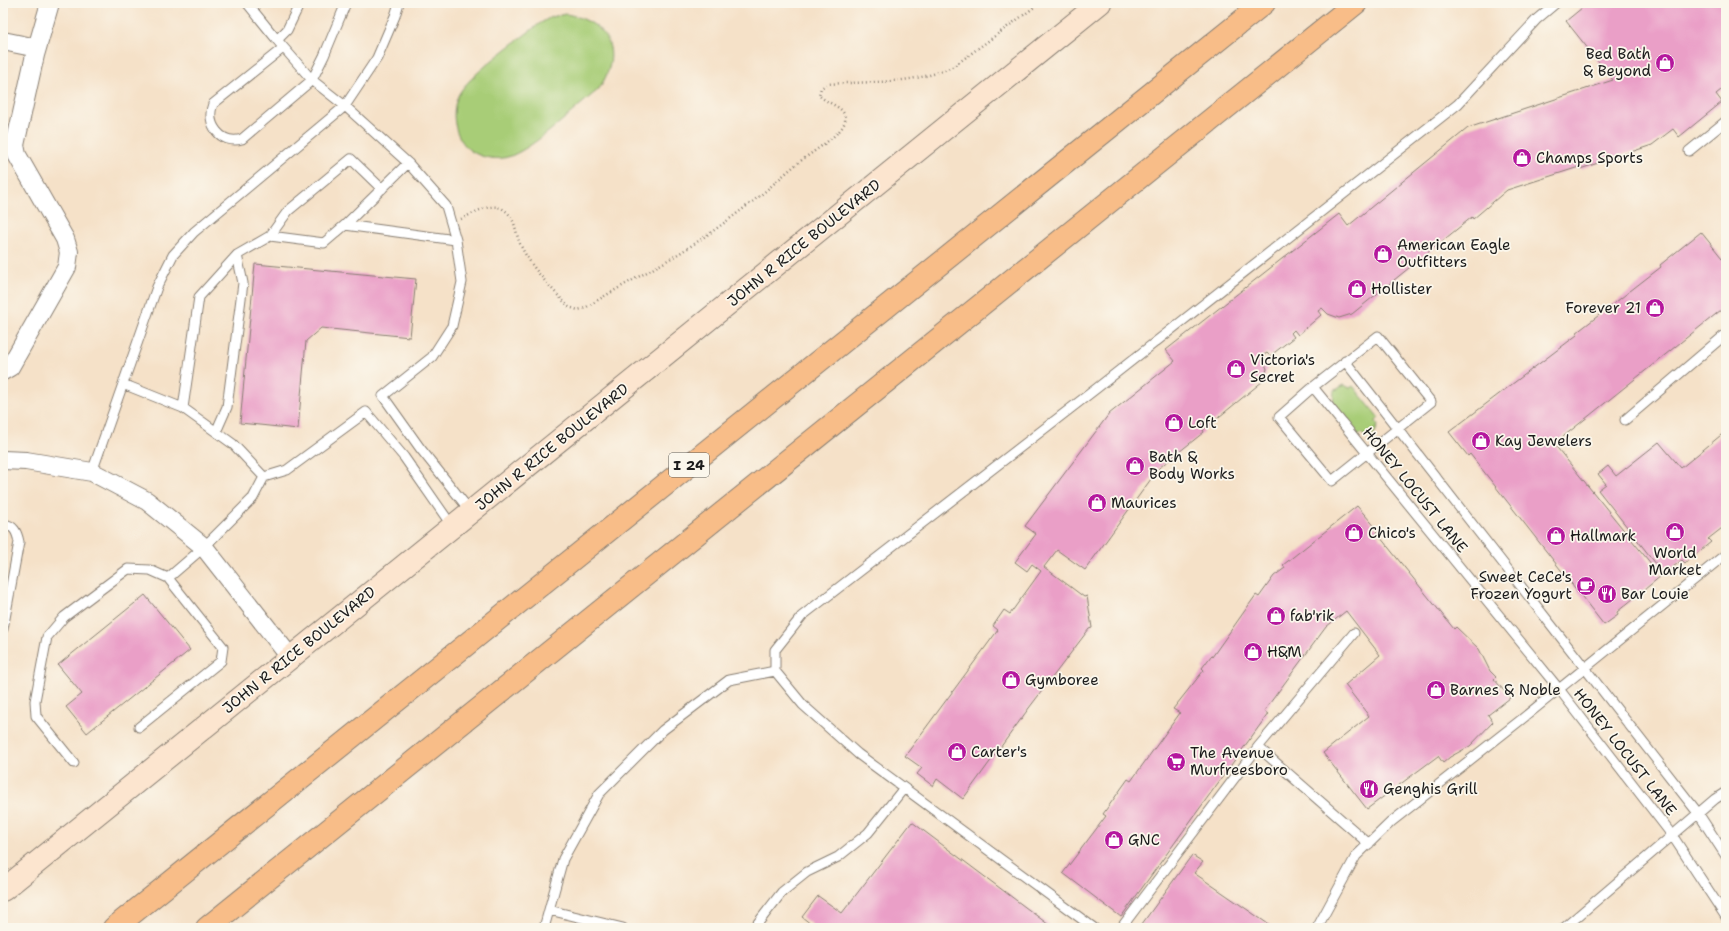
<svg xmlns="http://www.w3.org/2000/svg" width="1729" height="931" font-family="'Shantell Sans',sans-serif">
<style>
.green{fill:#a8cd77;stroke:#62744a}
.building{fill:#ea9fc7}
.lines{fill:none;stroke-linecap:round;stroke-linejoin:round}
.lane-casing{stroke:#887e72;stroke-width:11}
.street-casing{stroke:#887e72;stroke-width:20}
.secondary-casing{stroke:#887e72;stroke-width:24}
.highway-casing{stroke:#887e72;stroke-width:24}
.path{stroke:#887e72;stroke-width:2.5;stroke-dasharray:1 3;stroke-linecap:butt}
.lane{stroke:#fff;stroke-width:9}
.street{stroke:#fff;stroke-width:18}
.secondary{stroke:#fce5cf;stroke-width:22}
.highway{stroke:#f8bd88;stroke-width:22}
.labels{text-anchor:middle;stroke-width:3.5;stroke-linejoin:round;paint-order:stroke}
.shield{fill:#fbf7ec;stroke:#5f5e5a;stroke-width:1}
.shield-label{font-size:14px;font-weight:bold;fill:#1c1c1c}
.poi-label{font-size:15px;fill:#1c1c1c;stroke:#fbf7ec;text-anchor:start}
.street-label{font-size:15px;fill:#1c1c1c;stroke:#fbf7ec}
</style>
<rect width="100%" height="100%" fill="#fbf7ec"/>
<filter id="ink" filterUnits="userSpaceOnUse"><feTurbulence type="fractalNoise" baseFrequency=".025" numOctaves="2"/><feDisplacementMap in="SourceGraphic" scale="8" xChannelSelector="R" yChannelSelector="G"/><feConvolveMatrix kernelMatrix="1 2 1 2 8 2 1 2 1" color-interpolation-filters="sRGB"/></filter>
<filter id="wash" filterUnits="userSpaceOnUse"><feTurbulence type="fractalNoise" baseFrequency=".012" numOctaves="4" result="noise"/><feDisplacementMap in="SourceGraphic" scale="16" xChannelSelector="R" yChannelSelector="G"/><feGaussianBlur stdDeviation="0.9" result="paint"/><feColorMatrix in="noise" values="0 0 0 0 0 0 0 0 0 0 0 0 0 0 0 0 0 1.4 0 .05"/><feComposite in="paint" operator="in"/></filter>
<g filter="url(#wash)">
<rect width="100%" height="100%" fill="#f5e1c8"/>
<!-- green -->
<path class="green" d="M566 14C609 22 624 53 598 90 574 109 538 145 511 156 498 161 482 158 471 151 464 146 460 139 457 132 453 120 453 107 458 96 466 77 520 39 539 24L551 17Z
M1344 385 1350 388 1353 386 1379 418 1376 421 1378 426 1374 434 1366 437 1361 433 1358 436 1332 403 1333 402 1334 391Z"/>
<g id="blocks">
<!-- building -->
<path class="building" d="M1588 3H1726V86L1716 94 1722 102 1679 137 1673 129 1652 145 1580 169 1579 167 1507 190 1473 219 1472 217 1352 314 1339 318 1328 314 1322 308 1318 311 1321 315 1298 335 1294 330 1291 333 1294 337 1270 356 1267 353 1262 356 1267 369 1263 381 1203 430 1204 432 1159 468 1085 570 1057 550 1044 567 1084 597 1087 596 1092 628 1089 629 1029 708 963 799 937 779 933 786 917 774 922 768 905 756 998 630 993 626 1004 610 1010 614 1041 571 1032 564 1027 571 1015 562 1036 534 1025 526 1109 414 1175 361 1166 350 1339 214 1348 226 1468 128 1613 80 1566 21Z
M1701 232 1726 263V306L1554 444 1661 576 1617 612 1618 615 1604 625 1470 454 1468 456 1449 432 1577 335 1576 333 1661 267 1660 265Z
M255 264 416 279 410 337 321 328 306 341 298 429 240 423Z
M1726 431V525L1708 539 1711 542 1685 563 1682 560 1664 574 1598 490 1606 484 1598 474 1608 466 1616 476 1659 442 1681 468Z
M1357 506 1378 530 1376 532 1454 629 1456 627 1479 649 1490 671 1496 677 1494 679 1510 698 1488 715 1493 722 1470 746 1450 757 1443 763 1438 756 1367 809 1323 753 1369 716 1345 685 1380 655 1346 611 1326 627 1264 711 1268 714 1121 917 1063 873 1106 816 1103 814 1128 779 1131 781 1180 713 1173 709 1204 670 1202 668 1211 656 1212 657 1256 595 1259 597 1274 576 1285 568 1283 565Z
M145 595 190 650 87 733 66 707 82 694 58 665Z
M912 822 1053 928H816L802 917 818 896 842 913Z
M1192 855 1203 862 1194 873 1274 928H1139Z"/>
</g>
</g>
<g filter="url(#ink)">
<use href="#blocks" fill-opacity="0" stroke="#887e72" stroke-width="1"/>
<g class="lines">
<!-- lane casing -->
<g class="lane-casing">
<path id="lane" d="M247 3 277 40
M300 3 287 30 277 40 312 80 345 106 408 163 446 206 456 240 462 282 452 326 432 357 383 396 420 448 471 512
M283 48 213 104C205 124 221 145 242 139L312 80 324 56 346 3
M1689 151 1726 121
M345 225 408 163
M270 236 288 211 351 159 382 189
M1378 336 1431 402 1332 481 1279 417 1313 387Z
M1345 361 1698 813 1726 856
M123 384 183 408 233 444 264 477 287 470 366 412 404 457 452 526
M1313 387 1559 689 1672 835 1726 917
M183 408 199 297 237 255 270 236 324 243 345 225 456 240
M1625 420 1726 334
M216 432 227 407 243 283 237 255
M92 472 157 287 173 255 194 232 345 106 377 58 395 16 399 3
M3 524C14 525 17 532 19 542L3 629
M1354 633 1258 747 1369 844
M139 727 221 661 223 647 168 578 204 547 253 498 264 477
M74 763 36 716 35 701 47 637 64 617 128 569 150 570 168 578
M549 910 623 928
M544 928 563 859 599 794 663 730 729 680 775 671
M754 928 782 892 807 872 838 857 868 833 904 788
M1094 928 858 754 803 705 775 671V650L802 616 1097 388 1458 104 1537 19 1556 3
M1121 928 1258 747
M1317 928 1356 856 1391 822 1522 719 1726 554
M1564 928 1715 799 1726 792"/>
</g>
<!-- street casing -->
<g class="street-casing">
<path id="street" d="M3 41 37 48
M3 371 10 367 67 267 69 252 65 239 17 155 15 145 35 55 50 3
M3 460 26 461 92 472 147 501 204 547 290 657"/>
</g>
<!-- secondary casing -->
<g class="secondary-casing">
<path id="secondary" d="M3 890 1100 3"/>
</g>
<!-- highway casing -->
<g class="highway-casing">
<path id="highway" d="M114 928 1264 3
M207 928 1356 3"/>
</g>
<!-- path -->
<path class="path" d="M461 219C472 214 489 203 501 208 518 217 514 234 522 248 533 270 552 289 569 307L578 310 585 308C623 284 663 265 700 240 719 227 738 213 757 198 771 187 784 174 798 163 809 154 843 134 845 121 847 106 826 104 819 95L821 88 828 84C870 81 915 85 954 66L1040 3"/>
<!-- lane -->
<use href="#lane" class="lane"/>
<!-- street -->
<use href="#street" class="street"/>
<!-- secondary -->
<use href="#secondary" class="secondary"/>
<!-- highway -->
<use href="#highway" class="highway"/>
</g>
</g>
<!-- icons -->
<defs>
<g id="shop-disc" transform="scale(1)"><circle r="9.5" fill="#b5179e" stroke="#fbf7ec"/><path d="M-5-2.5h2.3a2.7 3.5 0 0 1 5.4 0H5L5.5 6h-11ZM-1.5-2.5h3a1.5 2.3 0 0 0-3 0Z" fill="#fff"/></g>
<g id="cafe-disc" transform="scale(1)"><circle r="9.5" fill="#b5179e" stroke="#fbf7ec"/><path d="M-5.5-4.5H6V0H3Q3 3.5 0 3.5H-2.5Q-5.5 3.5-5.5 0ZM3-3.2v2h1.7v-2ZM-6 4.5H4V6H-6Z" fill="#fff"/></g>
<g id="restaurant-disc" transform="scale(1)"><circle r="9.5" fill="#b5179e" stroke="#fbf7ec"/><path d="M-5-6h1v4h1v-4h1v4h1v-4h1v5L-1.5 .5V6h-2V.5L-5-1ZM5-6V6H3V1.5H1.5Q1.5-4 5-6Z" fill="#fff"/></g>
<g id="supermarket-disc" transform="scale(1)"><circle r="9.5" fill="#b5179e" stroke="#fbf7ec"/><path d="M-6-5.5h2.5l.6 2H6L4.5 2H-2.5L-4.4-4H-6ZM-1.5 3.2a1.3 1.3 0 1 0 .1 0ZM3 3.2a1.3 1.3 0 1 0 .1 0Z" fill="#fff"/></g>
</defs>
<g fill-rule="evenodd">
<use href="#shop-disc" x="1665" y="63"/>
<use href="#shop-disc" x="1522" y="158"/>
<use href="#shop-disc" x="1383" y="254"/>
<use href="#shop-disc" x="1357" y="289"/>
<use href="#shop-disc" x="1655" y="308"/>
<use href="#shop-disc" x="1236" y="369"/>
<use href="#shop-disc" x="1174" y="423"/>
<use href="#shop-disc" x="1481" y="441"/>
<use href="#shop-disc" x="1135" y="466"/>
<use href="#shop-disc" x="1097" y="503"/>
<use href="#shop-disc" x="1675" y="532"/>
<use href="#shop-disc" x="1354" y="533"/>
<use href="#shop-disc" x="1556" y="536"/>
<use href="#cafe-disc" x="1586" y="586"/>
<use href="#restaurant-disc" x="1607" y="594"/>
<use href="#shop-disc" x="1276" y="616"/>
<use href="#shop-disc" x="1253" y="652"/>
<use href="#shop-disc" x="1011" y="680"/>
<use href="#shop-disc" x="1436" y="690"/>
<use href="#shop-disc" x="957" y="752"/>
<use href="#supermarket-disc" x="1176" y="762"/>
<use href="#restaurant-disc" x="1369" y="789"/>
<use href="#shop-disc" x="1114" y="840"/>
</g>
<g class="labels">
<!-- shield labels -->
<rect class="shield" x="669" y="453" width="40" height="24" rx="3"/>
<g class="shield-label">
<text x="689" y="470">I 24</text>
</g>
<!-- poi labels -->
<g class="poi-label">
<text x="1651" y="59" text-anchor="end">Bed Bath<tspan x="1651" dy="17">&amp; Beyond</tspan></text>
<text x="1536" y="163">Champs Sports</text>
<text x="1397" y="250">American Eagle<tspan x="1397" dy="17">Outfitters</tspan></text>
<text x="1371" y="294">Hollister</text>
<text x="1641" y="313" text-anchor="end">Forever 21</text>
<text x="1250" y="365">Victoria's<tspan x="1250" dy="17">Secret</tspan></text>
<text x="1188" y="428">Loft</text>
<text x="1495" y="446">Kay Jewelers</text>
<text x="1149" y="462">Bath &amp;<tspan x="1149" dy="17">Body Works</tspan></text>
<text x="1111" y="508">Maurices</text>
<text x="1368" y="538">Chico's</text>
<text x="1570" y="541">Hallmark</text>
<text x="1675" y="558" text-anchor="middle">World<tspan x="1675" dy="17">Market</tspan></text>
<text x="1572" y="582" text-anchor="end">Sweet CeCe's<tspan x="1572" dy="17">Frozen Yogurt</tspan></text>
<text x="1621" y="599">Bar Louie</text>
<text x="1290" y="621">fab'rik</text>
<text x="1267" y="657">H&amp;M</text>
<text x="1025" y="685">Gymboree</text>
<text x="1450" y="695">Barnes &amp; Noble</text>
<text x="971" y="757">Carter's</text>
<text x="1190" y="758">The Avenue<tspan x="1190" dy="17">Murfreesboro</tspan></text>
<text x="1383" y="794">Genghis Grill</text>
<text x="1128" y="845">GNC</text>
</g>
<!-- street labels -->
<g class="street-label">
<text transform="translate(804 243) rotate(-39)" y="5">JOHN R RICE BOULEVARD</text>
<text transform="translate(552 447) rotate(-39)" y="5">JOHN R RICE BOULEVARD</text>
<text transform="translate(1415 490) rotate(51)" y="5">HONEY LOCUST LANE</text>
<text transform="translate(299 650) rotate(-39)" y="5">JOHN R RICE BOULEVARD</text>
<text transform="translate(1625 752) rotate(52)" y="5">HONEY LOCUST LANE</text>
</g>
</g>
<!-- margin -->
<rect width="1729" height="931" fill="none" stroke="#fbf7ec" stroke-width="16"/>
</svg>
